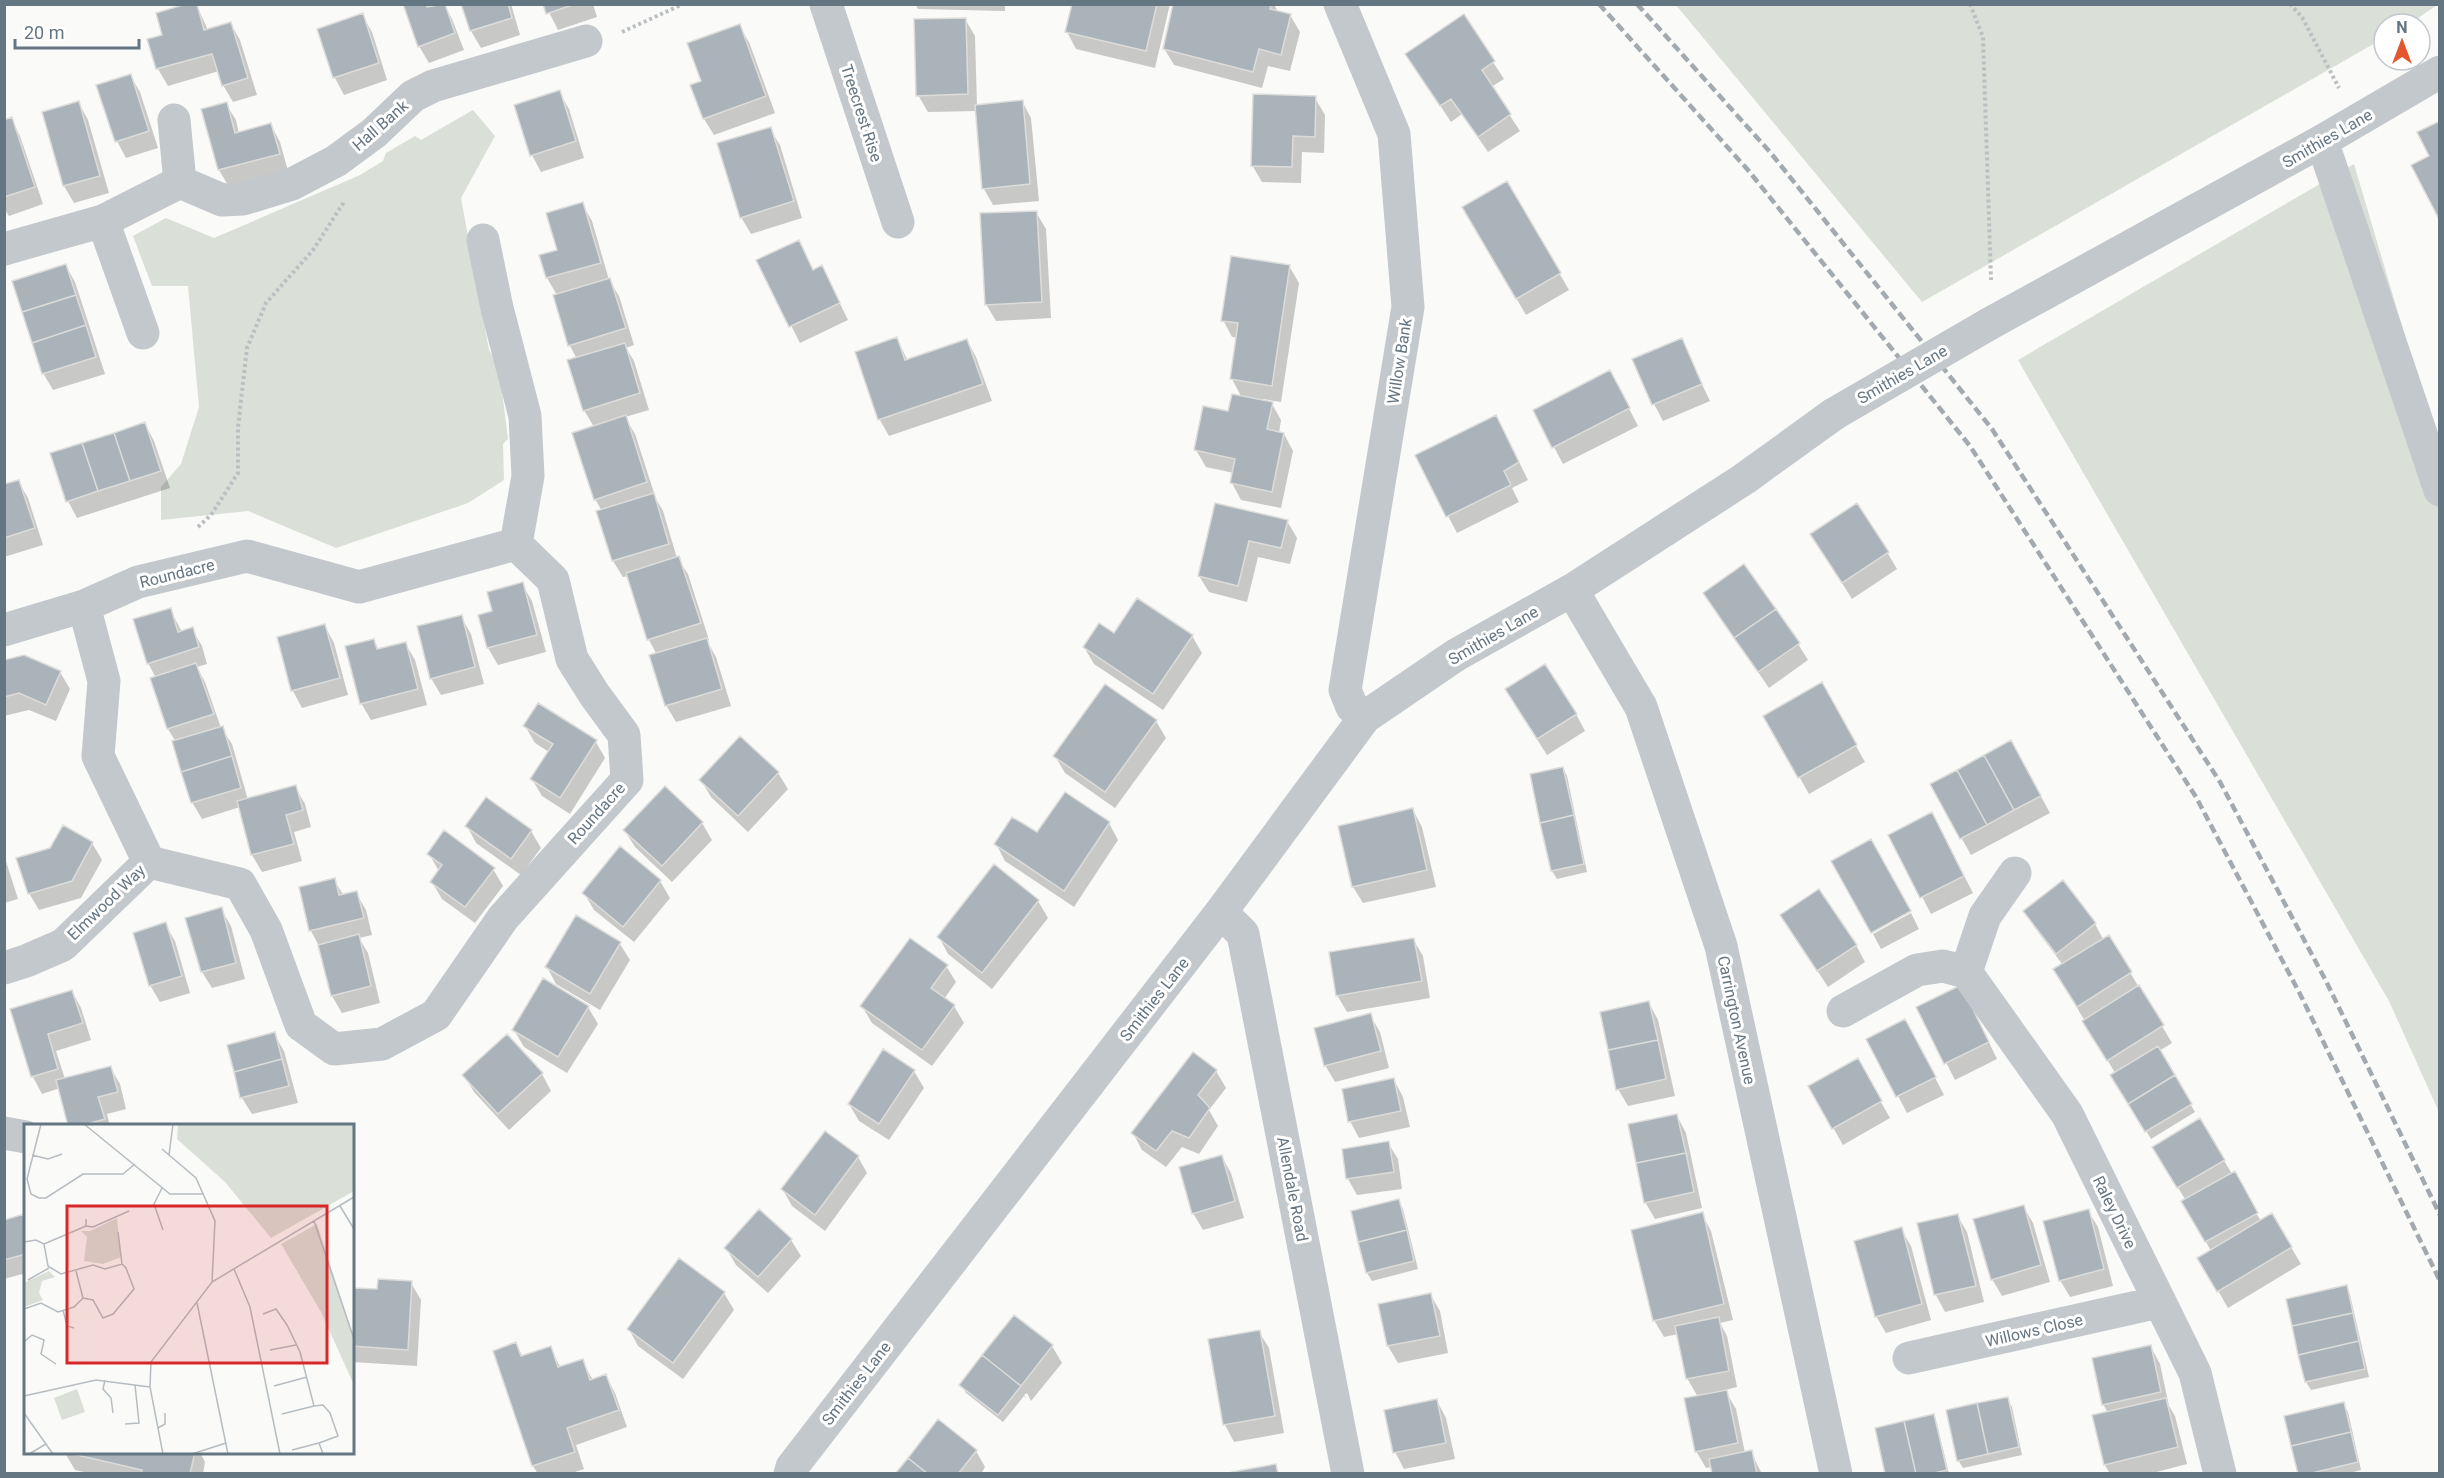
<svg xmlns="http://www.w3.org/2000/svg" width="2444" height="1478" font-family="Roboto,sans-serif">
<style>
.green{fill:#dadfd7}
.shadow{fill:#0003}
.building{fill:#aab3b9;stroke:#dcdcda;stroke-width:1.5}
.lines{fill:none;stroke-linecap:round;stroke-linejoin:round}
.path{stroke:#bbbfc2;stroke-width:4;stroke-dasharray:3 3;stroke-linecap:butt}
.minor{stroke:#c3c8cc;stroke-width:33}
.rail{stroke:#a2aab0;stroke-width:4.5;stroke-dasharray:9 4.5;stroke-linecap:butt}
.minor-bridge{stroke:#c3c8cc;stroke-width:33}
.labels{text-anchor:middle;stroke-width:6;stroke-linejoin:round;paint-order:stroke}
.street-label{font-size:16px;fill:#657683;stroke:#fff}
.inset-road{fill:none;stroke:#b5bdc2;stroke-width:1.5}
.view{fill:#d62828;fill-opacity:0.15;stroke:#d62828;stroke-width:3}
.inset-edge{fill:none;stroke:#657683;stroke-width:3}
</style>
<rect width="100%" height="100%" fill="#fafaf8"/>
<!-- green -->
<path class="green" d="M2439 4 2409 24H2384V38L1922 302 1676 5Z
M473 110 495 136 461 198 489 350 499 368 508 439 503 444 504 480 468 503 336 548 248 511 161 520V487L181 464 199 407 188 286H152L133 236 166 218 214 238 360 175 383 161 386 153 415 136 421 140Z
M2354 164 2439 451V1112L2389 1001 2018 360Z"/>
<!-- shadow -->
<path class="shadow" d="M196 4 208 30 231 24 240 40 257 95 233 102 223 85 219 71 168 86 158 69 149 40 164 36Z
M404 4H427L429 7 444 4 452 19 464 50 429 63 419 46Z
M463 4H511L520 35 481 48 471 31Z
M545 4H593L597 17 558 30Z
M915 4H1005V11L918 9Z
M1073 4H1170L1155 68 1076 49 1067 32Z
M1175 4H1274L1278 12 1290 15 1300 32 1290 71 1268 66 1262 88 1174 65 1164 48Z
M362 15 372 32 387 80 344 95 335 78 319 30Z
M1463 16 1504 79 1491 87 1520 131 1488 152 1462 114 1451 122 1407 55Z
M965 19 975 36 977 106 1022 101 1031 118 1039 201 993 205 984 189 977 111 928 112 918 95Z
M739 26 749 42 775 113 714 135 704 119 692 86 702 81Z
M130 75 140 92 158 148 126 158 117 141 98 86Z
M559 92 569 109 584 158 541 172 532 155Z
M1315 98 1325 115 1324 153 1302 152 1301 183 1262 182 1252 165Z
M79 103 88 120 109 193 74 203 64 186 44 113Z
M226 104 236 120 239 134 271 125 280 142 288 171 229 187 219 170 203 110Z
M11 119 20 136 43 204 9 216 4 209V121Z
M770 129 780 145 802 218 751 234 741 217Z
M1507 183 1569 290 1526 315 1464 208Z
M582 204 592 221 609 280 619 296 634 345 626 348 634 361 649 410 625 417 635 434 656 499 663 511 677 558 688 574 709 640 707 641 716 657 731 706 676 722 666 705 657 655 649 640 628 576 623 577 613 561 602 511 595 499 594 427 584 410 577 359 570 346 555 296 557 295 547 278 541 256 559 251Z
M1036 212 1046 229 1051 318 996 321 986 304Z
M798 242 814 271 822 267 848 320 800 343 758 261Z
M66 266 75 282 105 374 53 390 43 373Z
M1289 266 1299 283 1281 402 1263 399V402L1272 404 1281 420 1279 433 1284 434 1293 451 1281 508 1241 500 1232 483 1234 473 1206 467 1196 450 1242 398 1232 379 1238 338 1232 337 1223 320Z
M897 339 908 361 967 340 976 357 992 401 889 436 880 420 856 353Z
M1681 340 1710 401 1663 421 1654 404Z
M1619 389 1638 426 1563 464 1554 447Z
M145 424 154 441 170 488 77 518 68 501Z
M1505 434 1528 480 1512 488 1519 502 1457 533 1417 456Z
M18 481 28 498 43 545 4 557V486Z
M1216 504 1287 521 1297 538 1290 564 1258 557 1247 602 1209 592 1199 576Z
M1812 535 1887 552 1897 569 1852 599Z
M522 584 532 601 546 652 498 665 488 648 480 616 494 612Z
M1704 594 1798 644 1808 660 1769 688Z
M170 609 182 632 192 629 202 646 207 664 197 667 205 682 221 728 232 744 248 800 295 787 305 804 311 827 294 832 302 861 262 872 252 855 240 807 202 819 192 802 176 742 168 729 152 679 156 678 148 663Z
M461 617 471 634 484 684 441 695 431 678Z
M325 626 334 643 348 695 302 708 293 691 279 638Z
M1115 635 1192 636 1202 653 1163 710 1094 664 1084 647Z
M374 641 379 650 405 643 415 660 427 705 371 720 361 703Z
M4 662 60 672 70 689 56 721 29 710 4 716Z
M1821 684 1865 762 1809 794 1765 716Z
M1105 686 1156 721 1166 738 1115 808 1065 773 1055 756Z
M1516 706 1576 714 1585 731 1547 755Z
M525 726 596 742 605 758 570 814 542 796 532 779 549 752 535 743Z
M2020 758 2050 813 1971 855 1932 785Z
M1563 768 1567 776 1587 872 1557 879 1552 871Z
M778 773 788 789 748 832 711 797 701 780Z
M665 788 702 823 712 840 672 882 635 847 625 831Z
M486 799 531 831 541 848 521 875 476 843 467 826Z
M1413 810 1422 827 1436 887 1363 903 1353 887Z
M1109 823 1118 840 1074 907 1005 861 996 844 1038 835Z
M63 827 92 843 102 860 81 898 39 910 29 893Z
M1941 831 1973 893 1931 914 1890 835Z
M620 848 660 881 670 898 634 942 594 910 584 893Z
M429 854 493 869 503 886 475 923 442 899 432 882 439 871Z
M4 855 18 899 4 903Z
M994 866 1038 901 1048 918 992 989 948 954 939 937Z
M334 880 344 896 356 893 366 910 372 935 359 938 368 953 380 1003 342 1013 332 996 319 946 311 931 300 888Z
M221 909 231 926 245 979 212 988 202 972Z
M2025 912 2095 924 2103 939 2109 937 2172 1043 2159 1051 2195 1112 2151 1139 2112 1075 2115 1073 2065 987 2063 965 2035 928Z
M1911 913 1919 929 1881 949 1873 934Z
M165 924 175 941 190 993 160 1002 150 985Z
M1792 932 1856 945 1865 962 1828 987Z
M1413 939 1423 956 1430 998 1347 1012 1337 995Z
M620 944 630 960 600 1010 556 984 547 967Z
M946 966 956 982 944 999 954 1006 964 1023 932 1066 872 1023 862 1006Z
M72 991 81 1008 91 1040 56 1051 65 1079 110 1067 120 1084 126 1109 107 1114 110 1126H70L60 1088 42 1094 33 1077 12 1010Z
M1649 1003 1658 1020 1675 1096 1628 1106 1618 1089Z
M1970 1003 1997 1059 1955 1080 1918 1007Z
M588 1007 598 1024 567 1073 524 1047 514 1030Z
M1370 1015 1380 1032 1389 1068 1335 1082 1325 1065Z
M274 1034 284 1051 298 1103 252 1114 242 1098 229 1046Z
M1914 1037 1944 1095 1907 1113 1868 1039Z
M1857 1060 1890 1118 1843 1145 1810 1087Z
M914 1071 924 1088 889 1140 859 1121 849 1104Z
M1216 1071 1226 1088 1209 1110 1218 1126 1199 1154 1182 1147 1166 1167 1142 1150 1133 1133Z
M542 1074 551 1091 509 1130 474 1092 464 1075Z
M1394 1080 1403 1097 1410 1127 1359 1138 1350 1121Z
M1677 1116 1686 1133 1702 1208 1655 1219 1645 1202Z
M2199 1120 2261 1221 2272 1215 2301 1264 2228 1308 2199 1258 2211 1251 2184 1202 2186 1201 2154 1147Z
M1388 1143 1398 1159 1402 1189 1357 1195 1348 1179Z
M858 1157 867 1173 825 1231 792 1206 783 1190Z
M1222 1157 1231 1173 1244 1218 1203 1230 1193 1213Z
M1399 1201 1403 1209 1418 1269 1372 1281 1367 1273Z
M2023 1206 2033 1223 2050 1282 2002 1296 1992 1279Z
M2088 1211 2098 1227 2113 1286 2070 1297 2060 1280Z
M1702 1214 1711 1231 1733 1320 1720 1323 1727 1336 1737 1387 1725 1390 1736 1409 1745 1453 1751 1452 1762 1474H1713L1712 1467 1706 1468 1696 1451 1698 1397 1687 1378 1678 1334 1664 1337 1654 1320Z
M1957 1215 1967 1232 1984 1302 1945 1312 1936 1295 1918 1224Z
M23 1216 26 1220V1273L4 1279V1222Z
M1901 1229 1911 1246 1931 1320 1886 1333 1876 1316Z
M791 1240 801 1256 768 1293 736 1265 726 1248Z
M411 1283 421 1300 417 1366 352 1362V1289L379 1291Z
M2346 1287 2350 1295 2369 1377 2311 1390 2306 1382 2288 1300Z
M724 1293 734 1310 683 1379 638 1346 629 1329Z
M1430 1294 1440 1311 1448 1353 1398 1363 1388 1346 1380 1305Z
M1259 1332 1269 1348 1284 1433 1234 1442 1225 1425 1210 1340Z
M516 1344 523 1357 550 1348 561 1368 582 1361 593 1380 606 1376 615 1393 627 1427 576 1445 584 1469 569 1474H538L533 1466Z
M1052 1346 1062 1363 1031 1401 1027 1393 1024 1395 1026 1398 1024 1396 1003 1422 966 1393 961 1385Z
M2151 1347 2160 1364 2169 1406 2175 1416 2187 1464 2149 1474H2110L2105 1465 2093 1416 2108 1413 2103 1404Z
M2007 1399 2012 1407 2022 1455 1963 1468 1958 1460Z
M1437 1401 1446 1418 1455 1459 1404 1469 1395 1452Z
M2343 1404 2348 1412 2361 1470 2346 1474H2299Z
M1933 1416 1937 1424 1949 1474H1887Z
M976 1451 985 1467 981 1474H897Z
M200 1452 205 1462 203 1474H92L75 1470 65 1453Z"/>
<!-- building -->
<path class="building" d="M186 4H197L204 30 231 22 248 78 222 86 212 54 156 69 147 39 162 35 156 13Z
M403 4H426L427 7 445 4 455 33 418 47Z
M461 4H508L512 18 470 31Z
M543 4H575L546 14Z
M1072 4H1157L1146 51 1065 32Z
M1173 4H1271L1270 9 1291 14 1281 55 1259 49 1253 72 1163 49Z
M363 13 379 63 333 78 317 29Z
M1464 14 1495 61 1482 70 1511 114 1478 137 1451 99 1440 106 1405 54Z
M966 18 968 94 916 96 914 19Z
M740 24 766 96 703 119 690 85 701 81 687 43Z
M131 74 149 131 115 142 96 85Z
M560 90 576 141 530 156 514 105Z
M1253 94 1316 96 1315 137 1293 136 1292 167 1251 166Z
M1023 100 1030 184 982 189 975 105Z
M79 101 100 176 63 186 42 112Z
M227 102 235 133 271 123 280 154 218 170 201 109Z
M12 117 35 187 4 197V120Z
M2440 121V221L2411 165 2429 156 2417 132Z
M771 127 794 201 740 218 717 143Z
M1507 181 1561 273 1516 299 1462 207Z
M583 202 601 263 546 278 539 255 557 250 546 213Z
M1037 211 1042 302 985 305 980 213Z
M799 240 813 270 822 265 840 303 789 327 756 260Z
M1231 256 1290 265 1272 386 1230 379 1238 323 1221 321Z
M66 264 76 295 22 312 12 281Z
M610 278 626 328 568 346 553 295Z
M76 295 86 325 32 343 22 312Z
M86 325 96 357 42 374 32 343Z
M897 337 905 360 967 339 983 384 878 420 855 352Z
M1682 338 1702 384 1652 405 1632 359Z
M625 343 640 393 583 411 567 360Z
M1610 370 1630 408 1552 448 1533 410Z
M1232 394 1273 402 1267 429 1284 433 1272 492 1230 483 1235 459 1194 450 1203 406 1228 411Z
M626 415 647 482 594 500 572 433Z
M1496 415 1519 462 1504 471 1511 485 1446 517 1415 455Z
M145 422 161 471 130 481 114 433Z
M114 433 130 481 98 491 82 443Z
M82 443 98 491 66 502 50 453Z
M19 480 35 528 4 538V484Z
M654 493 669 544 612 561 596 511Z
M1215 503 1288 520 1281 548 1249 541 1238 586 1198 576Z
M1857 503 1889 552 1842 583 1810 534Z
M679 556 701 623 647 640 626 573Z
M1744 564 1776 609 1734 638 1703 593Z
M523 582 537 635 487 648 478 615 492 611 487 592Z
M1137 598 1193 635 1153 694 1083 647 1099 623 1114 633Z
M171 608 178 632 193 627 199 647 147 664 133 619Z
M1776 609 1800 643 1758 672 1734 638Z
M462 615 475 667 430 679 417 626Z
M325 624 340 678 291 691 277 637Z
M707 638 722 689 665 706 649 655Z
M374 639 377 649 406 642 418 689 360 704 345 646Z
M24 655 61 671 46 705 19 693 4 697V660Z
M196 663 214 714 167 729 150 678Z
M1545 664 1577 714 1537 739 1505 689Z
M1822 682 1857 745 1798 778 1763 716Z
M1105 684 1157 720 1105 792 1053 756Z
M538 703 597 740 560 798 530 779 553 744 523 726Z
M223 726 232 756 181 772 172 741Z
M740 736 779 772 738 816 699 780Z
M2011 740 2041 796 2014 810 1984 755Z
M1984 755 2014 810 1987 825 1957 770Z
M232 756 241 788 191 803 181 772Z
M1563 767 1574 815 1540 823 1530 774Z
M1957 770 1987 825 1960 839 1930 784Z
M296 785 303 810 286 815 294 844 251 855 237 801Z
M665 786 703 822 662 866 623 830Z
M1065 792 1110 822 1064 891 994 844 1012 817 1037 832Z
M486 797 532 830 511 859 465 826Z
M1413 808 1427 870 1352 887 1338 826Z
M1932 812 1964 876 1920 898 1888 835Z
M1574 815 1584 864 1551 871 1540 823Z
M63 825 93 842 72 881 28 894 16 858 50 848Z
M444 830 495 868 465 907 430 882 442 865 427 854Z
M1871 839 1911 911 1871 933 1831 861Z
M620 846 661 880 623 927 582 893Z
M994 864 1039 900 982 973 937 937Z
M335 878 339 895 357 891 364 918 309 931 299 887Z
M2063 880 2096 923 2056 954 2023 911Z
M1819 889 1857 945 1817 971 1780 915Z
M222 907 236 963 201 972 185 918Z
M576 915 621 942 590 994 545 967Z
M166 922 182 976 149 986 133 933Z
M359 934 371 986 331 996 318 945Z
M2109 935 2132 972 2077 1007 2053 969Z
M910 938 948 965 931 988 955 1005 922 1050 860 1006Z
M1414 938 1422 981 1336 996 1329 952Z
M543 978 589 1006 558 1057 512 1030Z
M1961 985 1989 1042 1944 1064 1916 1007Z
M2139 985 2164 1025 2107 1061 2082 1021Z
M72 990 83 1023 48 1034 58 1069 31 1077 10 1009Z
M1649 1001 1658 1040 1608 1050 1600 1012Z
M1371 1013 1381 1051 1324 1066 1314 1028Z
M1905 1019 1936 1077 1896 1097 1866 1039Z
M275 1032 282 1059 234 1072 227 1045Z
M507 1034 543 1073 498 1114 462 1075Z
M1658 1040 1666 1079 1616 1090 1608 1050Z
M2158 1046 2175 1075 2128 1104 2110 1075Z
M883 1049 915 1070 879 1124 848 1104Z
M1193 1052 1217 1070 1198 1095 1210 1108 1189 1138 1172 1131 1156 1151 1131 1133Z
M1858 1058 1882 1101 1832 1129 1808 1086Z
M282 1059 289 1086 240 1098 234 1072Z
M111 1066 118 1092 98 1097 105 1119 80 1126H68L56 1080Z
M2175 1075 2192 1104 2145 1132 2128 1104Z
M1394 1078 1401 1111 1348 1122 1342 1089Z
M1677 1114 1686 1153 1636 1163 1628 1124Z
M2200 1118 2225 1160 2177 1188 2152 1147Z
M825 1131 859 1156 815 1215 781 1189Z
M1389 1141 1394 1172 1346 1179 1342 1149Z
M1686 1153 1694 1192 1644 1203 1636 1163Z
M1222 1155 1235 1201 1192 1214 1179 1167Z
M2235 1171 2258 1213 2205 1242 2181 1201Z
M1399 1199 1407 1230 1358 1242 1351 1211Z
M2024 1205 2041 1265 1991 1280 1973 1219Z
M759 1209 792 1239 758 1277 724 1248Z
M2089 1209 2104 1269 2059 1281 2043 1221Z
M1703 1212 1724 1304 1653 1321 1631 1230Z
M2272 1213 2292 1247 2217 1292 2197 1258Z
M24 1214 26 1254 4 1260V1220Z
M1958 1214 1976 1286 1934 1295 1917 1223Z
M1902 1227 1922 1304 1875 1317 1854 1241Z
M1407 1230 1414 1261 1366 1273 1358 1242Z
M679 1258 725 1292 673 1363 627 1329Z
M378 1279 412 1281 408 1350 352 1346V1288L377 1289Z
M2347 1285 2353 1313 2292 1326 2286 1299Z
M1431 1293 1440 1336 1387 1346 1378 1304Z
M2353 1313 2359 1341 2298 1355 2292 1326Z
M1014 1315 1053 1345 1021 1386 982 1355Z
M1719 1317 1729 1371 1686 1379 1675 1326Z
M1260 1330 1275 1416 1223 1425 1208 1339Z
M2359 1341 2365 1369 2305 1382 2298 1355Z
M516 1342 521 1356 551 1346 558 1367 583 1359 590 1380 606 1374 619 1410 567 1428 575 1452 532 1466 493 1351Z
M2151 1345 2161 1392 2102 1405 2092 1358Z
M982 1355 1021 1386 998 1415 959 1385Z
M1727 1390 1738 1443 1695 1452 1684 1398Z
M2008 1397 2019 1447 1988 1454 1977 1403Z
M2166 1398 2178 1447 2104 1465 2092 1415Z
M1437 1399 1446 1443 1393 1453 1384 1410Z
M2344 1402 2351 1432 2291 1446 2284 1416Z
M1977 1403 1988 1454 1957 1461 1946 1410Z
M1934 1414 1947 1470 1930 1474H1916L1904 1421Z
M938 1419 977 1450 958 1474H928L908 1458Z
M1904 1421 1916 1474H1885L1875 1428Z
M2351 1432 2358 1462 2308 1474H2298L2291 1446Z
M1752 1450 1757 1474H1712L1709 1459Z
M64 1452H195L190 1474H141L142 1470Z
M908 1458 928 1474H895Z
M1276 1464 1278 1474H1232V1472Z"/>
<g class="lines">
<!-- path -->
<path class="path" d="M1970 4 1983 37 1991 280
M2290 4 2302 17 2339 88
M622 32 683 4
M198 527 211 515 238 473V427L247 348 266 303 313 250 344 202"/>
<!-- minor -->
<path class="minor" d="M826 4 898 222
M1340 4 1394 134 1408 307 1345 690 1352 707 1365 717
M174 120 180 182 222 200 243 199 292 184 336 161 374 133 413 96 433 86 586 41
M2322 141 2440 490
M103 221 143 333
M483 240 497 308 525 416 528 476 516 544
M4 249 103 221 180 182
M1989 324 2322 141 2440 72
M1572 590 1641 707 1721 946 1836 1474
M84 606 104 681 98 756 149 862
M4 630 84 606 138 582 247 556 359 587 516 544 553 580 572 659 594 694 624 735 627 780 503 918 436 1015 382 1044 334 1049 301 1025 266 930 240 884 149 862
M1221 912 1243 934 1348 1474
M4 968 26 961 63 945 149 862
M1966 972 1985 916 2015 873
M1843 1011 1917 970 1943 966 1966 972 2067 1114 2195 1373 2220 1474
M4 1133 26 1137
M1909 1358 2159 1302
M790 1474 792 1467 1221 912 1365 717 1456 655 1572 590 1744 479 1834 414"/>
<!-- rail -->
<path class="rail" d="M1599 4 1748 170 1970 446 2196 797 2300 994 2440 1281
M1637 4 1770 152 1992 429 2220 782 2326 981 2440 1215"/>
<!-- minor-bridge -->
<path class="minor-bridge" d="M1834 414 1989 324"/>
</g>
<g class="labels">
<!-- street labels -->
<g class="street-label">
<text transform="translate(862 113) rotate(72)" y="6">Treecrest Rise</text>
<text transform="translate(380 125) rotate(-41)" y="6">Hall Bank</text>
<text transform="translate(2327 138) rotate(-30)" y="6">Smithies Lane</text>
<text transform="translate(1399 361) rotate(-81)" y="6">Willow Bank</text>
<text transform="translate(1902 374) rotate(-30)" y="6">Smithies Lane</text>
<text transform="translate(177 573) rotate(-14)" y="6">Roundacre</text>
<text transform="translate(1493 635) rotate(-30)" y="6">Smithies Lane</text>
<text transform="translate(596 813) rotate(-48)" y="6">Roundacre</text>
<text transform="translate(106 902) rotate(-44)" y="6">Elmwood Way</text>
<text transform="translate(1154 999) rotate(-52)" y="6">Smithies Lane</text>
<text transform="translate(1737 1020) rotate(78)" y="6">Carrington Avenue</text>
<text transform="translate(1293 1189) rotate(79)" y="6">Allendale Road</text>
<text transform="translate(2115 1212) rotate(64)" y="6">Raley Drive</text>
<text transform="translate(2034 1330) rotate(-13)" y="6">Willows Close</text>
<text transform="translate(856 1383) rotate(-52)" y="6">Smithies Lane</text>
</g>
</g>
<!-- overview -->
<g transform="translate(24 1124)">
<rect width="330" height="330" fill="#fafaf8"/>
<path d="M154 0H330V67L247 114 201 58 153 15ZM93 94 97 133 79 140 60 137 63 113 57 107H66ZM293 100 330 214V261L297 188 257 120ZM25 147 31 153 18 157 15 169 19 176 0 183V159ZM53 265 61 288 38 296 30 274Z" fill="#dadfd7"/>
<path class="inset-road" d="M17 0 3 55 7 70 15 74H22L59 50H99L111 40M60 0 146 70H180M138 25 172 54 191 97 188 158M8 31 24 35 38 30M145 31 149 0M138 64 130 80 139 106M316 82 330 105M62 95V102L69 103 105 87M290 97 330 215M94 108 98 140M0 118 12 116 20 120M20 120 24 142 37 150 69 141 81 145 98 140 102 144 110 165 89 190 79 194 69 176 59 174M20 120 62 102M210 145 226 183 256 330M52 147 59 174M4 156 25 144M173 179 204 330M0 185 17 179 34 188 50 183 59 174M39 186 43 202 50 204M239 190 252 185 263 201 276 228 290 282 299 281 306 289 314 312 295 319 299 330M0 218 8 211 20 216 17 230 32 240M246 226 272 221M81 256 79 265 87 274 89 289M250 262 283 253M0 272 72 256 126 263M0 289 29 330M258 290 290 282M101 300 115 299 111 261M134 304 141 300V289M268 326 295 319M5 330 22 320M139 330 126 263 127 238 188 158 330 73M168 330 202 319"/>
<path class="view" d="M43 82H303V239H43Z"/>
<rect width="330" height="330" class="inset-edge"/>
</g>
<!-- border -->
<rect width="2444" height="1478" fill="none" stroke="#657683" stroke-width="12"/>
<!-- north arrow -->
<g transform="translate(2402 42)"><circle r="28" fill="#ffffff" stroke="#c1c8cd" stroke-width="1.5"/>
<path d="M0-4.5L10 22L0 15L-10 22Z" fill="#e4572e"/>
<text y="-9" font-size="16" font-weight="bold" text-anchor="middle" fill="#657683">N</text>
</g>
<!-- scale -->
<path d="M15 39v9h124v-9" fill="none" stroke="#657683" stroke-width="3"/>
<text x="24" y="39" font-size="18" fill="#657683" stroke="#ffffff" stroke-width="4.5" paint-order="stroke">20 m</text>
</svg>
